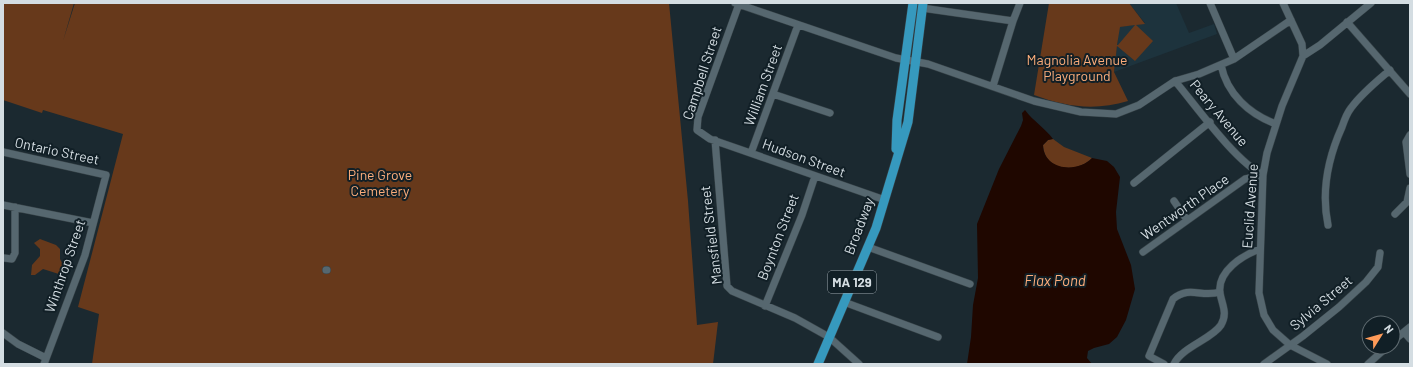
<svg xmlns="http://www.w3.org/2000/svg" width="1413" height="367" font-family="Barlow,sans-serif">
<style>
.built{fill:#1d333d}
.green{fill:#67391b;fill-rule:evenodd}
.water{fill:#1f0700}
.lines{fill:none;stroke-linecap:round;stroke-linejoin:round}
.minor-casing{stroke:#374348;stroke-width:8}
.major-casing{stroke:#374348;stroke-width:10}
.minor{stroke:#56676f;stroke-width:7}
.major{stroke:#3699be;stroke-width:9}
.labels{text-anchor:middle;stroke-width:4;stroke-linejoin:round;paint-order:stroke}
.shield{fill:#111f26;stroke:#9aa4aa;stroke-width:1}
.shield-label{font-size:13px;font-weight:bold;fill:#d4dde2}
.park-label{font-size:14px;fill:#fcad7b;stroke:#111f26}
.street-label{font-size:14px;fill:#d4dde2;stroke:#111f26}
.water-label{font-size:15px;font-style:italic;fill:#fdad7b;stroke:#111f26}
</style>
<rect width="100%" height="100%" fill="#1b2930"/>
<!-- built -->
<path class="built" d="M1129 3H1176L1189 33 1214 24 1217 34 1114 72 1119 27 1145 23Z"/>
<!-- green -->
<path class="green" d="M3 3H74L63 41 75 3H669L688 201 697 325 718 322 713 364H92L99 314 78 307 123 134 43 110 42 113 3 100Z
M1049 3H1129L1145 24 1136 25 1153 41 1135 61 1117 46 1114 72 1128 101C1095 111 1066 107 1034 95ZM1135 25 1118 45H1117L1120 27Z
M1053 139 1064 147 1092 158C1077 174 1044 171 1043 145L1048 140Z
M40 239 56 245 60 249V259L64 267 62 275 43 269 35 275H31L32 265 40 256V249L34 243Z"/>
<!-- water -->
<path class="water" d="M1025 110C1033 121 1045 128 1053 139L1048 140 1043 145C1044 171 1078 173 1092 158L1107 161 1114 167 1120 177 1116 212 1117 229 1131 265 1135 289 1126 320 1117 337 1109 344 1094 348 1088 351 1087 358 1092 364H967L971 337 973 305 978 278 977 224 999 169 1021 126 1023 120 1022 113Z"/>
<g class="lines">
<!-- minor casing -->
<g class="minor-casing">
<path id="minor" d="M735 3 896 58 928 64 1034 101 1081 112 1116 114 1139 105 1175 81 1199 74 1234 59 1291 20
M1210 3 1234 59
M1283 3 1302 44 1303 56 1282 106 1267 153 1263 175 1259 293 1264 315 1273 330 1290 345 1327 364
M739 4 698 117 697 130 710 139 885 200
M922 8 1013 21
M1347 22 1410 94
M1303 56 1320 45 1371 3
M1221 65C1227 94 1249 114 1276 124
M1175 81C1197 107 1235 161 1263 175
M993 86 1013 21 1020 3
M773 94 830 113
M1410 135 1406 142 1410 174
M715 140 727 286 732 291 795 318 829 337 859 364
M3 152 106 175 85 255 44 364
M751 153 798 25
M1134 183 1210 122
M1174 201 1187 220
M3 205 93 223
M1395 214 1407 202 1410 188
M1328 225C1321 191 1328 158 1342 127 1344 121 1347 113 1351 108 1362 93 1376 82 1390 70
M868 247 970 284
M1143 252 1245 179 1263 175
M4 258 12 259 15 253V207
M326 270H327
M844 302 938 337
M765 306 802 215 815 176
M1404 332 1410 339
M3 333 18 344 46 358
M1393 341 1410 327
M1164 364 1149 356 1173 299C1190 285 1201 298 1220 292
M1174 364C1182 347 1212 339 1221 325 1228 313 1222 305 1220 293 1217 271 1243 255 1260 249
M1264 364 1303 336 1339 307 1366 282 1378 267 1380 253
M1368 364 1387 347"/>
</g>
<!-- major casing -->
<g class="major-casing">
<path id="major" d="M896 149 897 120 913 3
M818 364 876 228 908 122 923 3"/>
</g>
<!-- minor -->
<use href="#minor" class="minor"/>
<!-- major -->
<use href="#major" class="major"/>
</g>
<g class="labels">
<!-- shield labels -->
<rect class="shield" x="828" y="271" width="48" height="22" rx="3"/>
<g class="shield-label">
<text x="852" y="287">MA 129</text>
</g>
<!-- park labels -->
<g class="park-label">
<text x="1077" y="65">Magnolia Avenue<tspan x="1077" dy="16">Playground</tspan></text>
<text x="380" y="180">Pine Grove<tspan x="380" dy="16">Cemetery</tspan></text>
</g>
<!-- street labels -->
<g class="street-label">
<text transform="translate(702 73) rotate(-72)" y="5">Campbell Street</text>
<text transform="translate(763 85) rotate(-70)" y="5">William Street</text>
<text transform="translate(1219 113) rotate(50)" y="5">Peary Avenue</text>
<text transform="translate(57 151) rotate(12)" y="5">Ontario Street</text>
<text transform="translate(804 158) rotate(20)" y="5">Hudson Street</text>
<text transform="translate(1250 206) rotate(-86)" y="5">Euclid Avenue</text>
<text transform="translate(1185 207) rotate(-35)" y="5">Wentworth Place</text>
<text transform="translate(859 226) rotate(-69)" y="5">Broadway</text>
<text transform="translate(711 235) rotate(-97)" y="5">Mansfield Street</text>
<text transform="translate(778 237) rotate(-69)" y="5">Boynton Street</text>
<text transform="translate(65 266) rotate(-71)" y="5">Winthrop Street</text>
<text transform="translate(1321 303) rotate(-40)" y="5">Sylvia Street</text>
</g>
<!-- water labels -->
<g class="water-label">
<text x="1055" y="286">Flax Pond</text>
</g>
</g>
<!-- border -->
<rect width="1413" height="367" fill="none" stroke="#d4dde2" stroke-width="8"/>
<!-- north arrow -->
<g transform="translate(1381 335) rotate(53)"><circle r="19" fill="#111f26" stroke="#5f6b71"/>
<path d="M0-3L7 15L0 10L-7 15Z" fill="#fe9b59"/>
<text y="-6" font-size="11" font-weight="bold" text-anchor="middle" fill="#d4dde2">N</text>
</g>
</svg>
